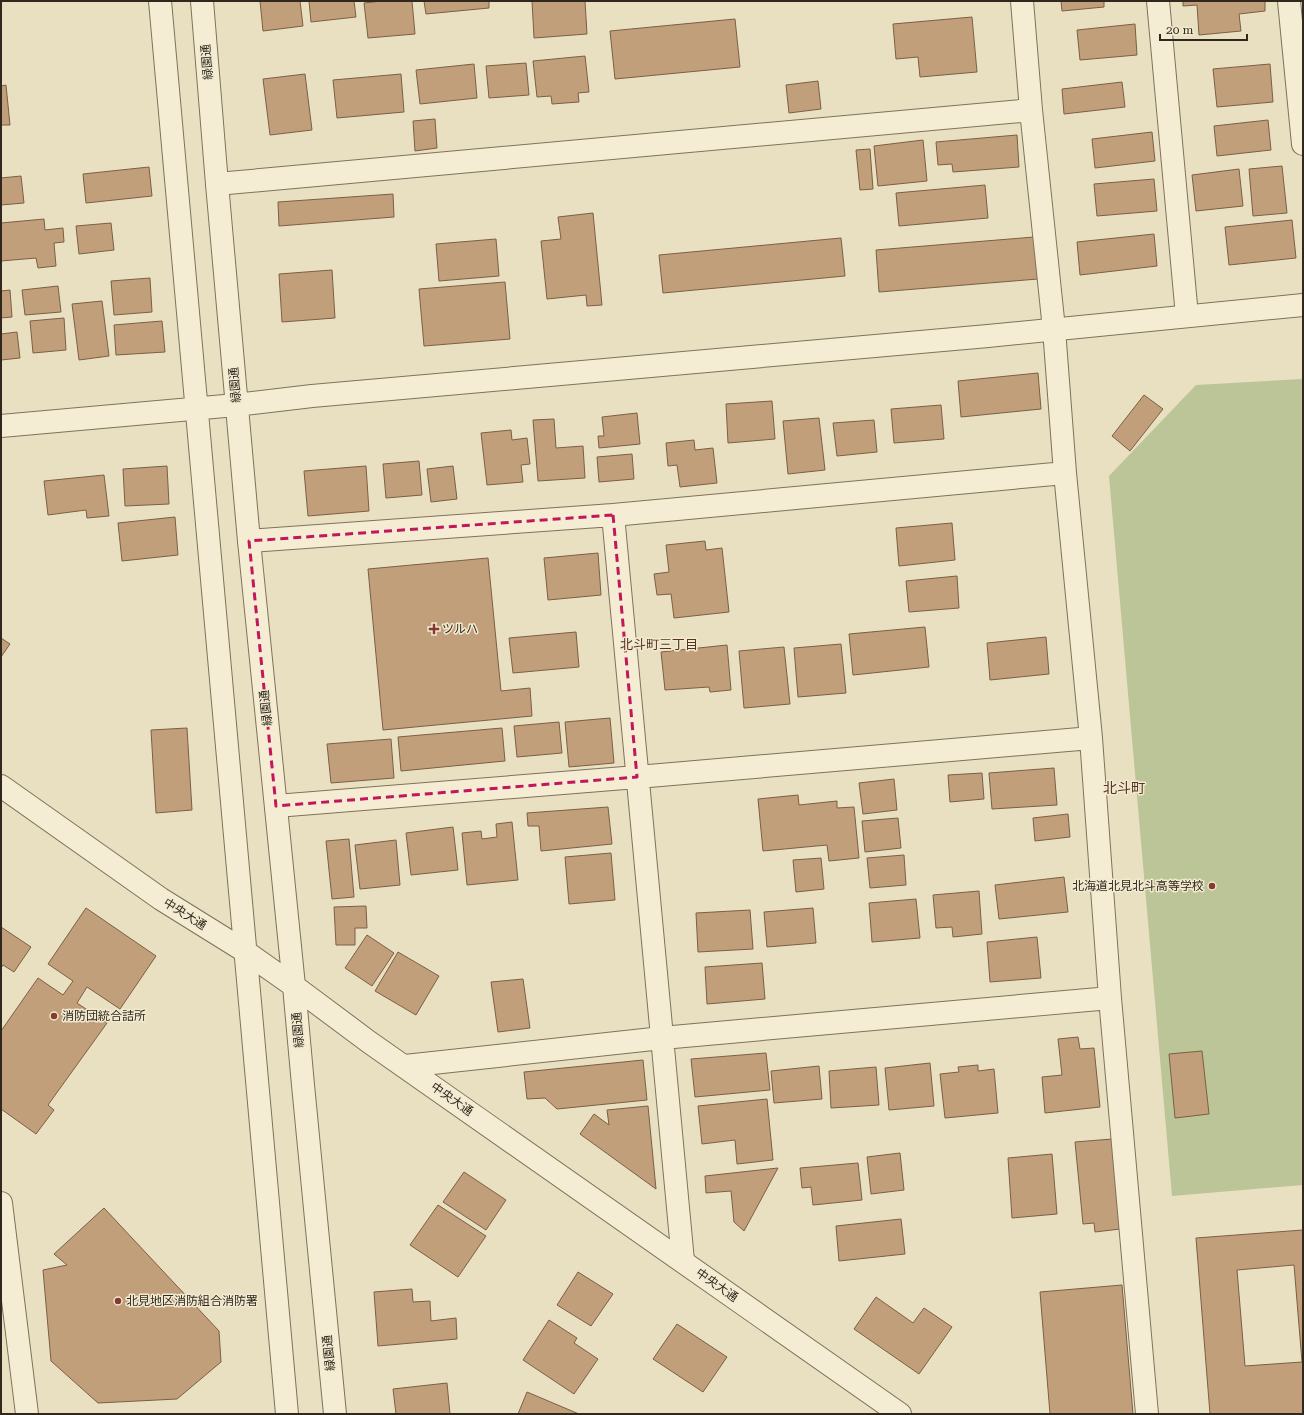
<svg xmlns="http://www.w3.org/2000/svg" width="1304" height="1415" font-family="'Roboto Serif','Noto Sans JP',serif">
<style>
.green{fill:#bbc597}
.building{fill:#c29f7b;stroke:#7c5f43;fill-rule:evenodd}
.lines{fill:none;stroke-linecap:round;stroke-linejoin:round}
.minor-casing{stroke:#80715b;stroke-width:24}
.tertiary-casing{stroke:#80715b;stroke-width:24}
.minor{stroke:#f4edd3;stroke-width:22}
.tertiary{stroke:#f4edd3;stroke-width:22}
.marked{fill:none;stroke:#c2185b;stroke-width:3;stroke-dasharray:8 5;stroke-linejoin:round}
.poi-dot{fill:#883831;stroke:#f1ead0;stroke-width:1.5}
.labels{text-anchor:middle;stroke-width:3;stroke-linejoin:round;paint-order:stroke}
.street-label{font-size:12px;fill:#31281d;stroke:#f1ead0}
.poi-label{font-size:12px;fill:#31281d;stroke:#f1ead0;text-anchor:start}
.neighbourhood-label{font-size:13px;fill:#593221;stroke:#f1ead0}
.quarter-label{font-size:14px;fill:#593221;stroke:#f1ead0}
</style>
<rect width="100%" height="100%" fill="#e8e0c1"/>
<!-- green -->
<path class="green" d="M1303 379V1185L1172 1196 1109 476 1196 385Z"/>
<!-- building -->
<path class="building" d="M260 1H300L303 26 263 31Z
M309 1H354L356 17 311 22Z
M382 1H412L415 34 368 38 364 3Z
M424 1H489V8L426 14Z
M532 1H585L587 34 534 38Z
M1061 1H1104V7L1062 11Z
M1183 1H1265V11L1239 14 1241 31 1199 35 1197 5 1183 6Z
M972 17 977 72 920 77 918 57 896 59 893 24Z
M735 19 740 67 615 79 610 31Z
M1135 24 1137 55 1080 60 1077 30Z
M585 56 589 92 578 93 579 102 552 104 551 96 537 97 533 61Z
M526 63 529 95 489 98 486 66Z
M474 64 477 98 420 104 416 70Z
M1270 64 1273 102 1217 107 1213 69Z
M305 74 312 130 270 135 263 79Z
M401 74 404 112 337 118 333 80Z
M818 81 821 109 789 113 786 85Z
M1122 82 1125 107 1064 114 1062 89Z
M6 85 10 125H1V86Z
M435 119 437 148 415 151 413 121Z
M1268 120 1271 150 1217 156 1214 126Z
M1152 132 1155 161 1095 168 1092 139Z
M1017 135 1019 167 953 172 952 164 938 165 936 142Z
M923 140 927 181 878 186 874 146Z
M870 149 873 189 860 190 856 150Z
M1282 166 1287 213 1253 216 1249 169Z
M149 167 152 196 86 203 83 174Z
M1239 169 1243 206 1196 211 1192 175Z
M21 176 24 203 1 205V178Z
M1154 179 1157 211 1097 216 1094 184Z
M985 185 988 218 899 226 896 193Z
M393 194 394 217 279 226 278 202Z
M593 213 602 305 587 306 586 295 547 299 541 241 561 239 558 217Z
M44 219 45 230 63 228 64 242 54 243 56 266 38 268 36 258 1 261V223Z
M1292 220 1296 258 1229 265 1225 227Z
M111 223 114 250 79 254 76 226Z
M1154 234 1157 266 1080 275 1077 242Z
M1034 237 1038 279 879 292 876 250Z
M841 238 845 276 663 293 659 255Z
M496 239 499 276 439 281 436 244Z
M332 270 335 318 282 322 279 274Z
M150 278 152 312 114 315 111 281Z
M505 282 510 339 424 346 419 289Z
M58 286 61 312 25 315 22 290Z
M10 290 12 317 1 318V291Z
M102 301 109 356 79 360 72 304Z
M64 318 66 350 33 353 30 321Z
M162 321 165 352 116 355 114 325Z
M17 332 20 358 1 360V334Z
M1038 373 1041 409 961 417 958 381Z
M1144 395 1163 409 1130 451 1112 436Z
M772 401 775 439 728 443 726 404Z
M941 405 944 439 894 443 891 409Z
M637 413 640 444 599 448 598 436H604L602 417Z
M819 418 825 470 788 474 783 421Z
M554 419 556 448 583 446 585 478 538 481 533 420Z
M874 420 877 452 837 456 833 423Z
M511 430 512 440 527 438 530 464 521 465 523 482 487 485 481 433Z
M694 440 695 450 713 448 717 483 680 487 677 465 668 466 666 443Z
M632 454 634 479 599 482 597 457Z
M419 461 422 495 386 498 383 464Z
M167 466 169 504 125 506 123 469Z
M366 466 369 511 308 516 304 471Z
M453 466 457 499 431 502 427 469Z
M104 475 109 516 87 518 86 510 48 515 44 481Z
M175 517 178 555 122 561 118 523Z
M952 523 955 560 899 566 896 528Z
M705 541 706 550 722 548 729 612 674 618 671 594 657 595 654 574 669 572 666 545Z
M598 553 601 595 548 600 544 558Z
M488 558 501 691 530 688 532 716 383 730 368 569Z
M957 576 959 608 909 612 906 581Z
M925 627 929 667 853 675 849 634Z
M576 632 579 667 513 673 509 638Z
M1046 637 1049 674 990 680 987 643Z
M1 638 10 644 1 657Z
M841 644 846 693 798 697 794 648Z
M727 645 731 690 710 692 709 687 665 690 661 652Z
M784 647 790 704 744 708 739 651Z
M610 718 614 763 569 767 565 722Z
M559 722 562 753 517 757 514 726Z
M187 728 192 810 156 813 151 730Z
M502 728 505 761 401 771 398 737Z
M391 739 394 778 331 783 327 744Z
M1054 768 1057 805 992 809 989 773Z
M982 773 984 799 950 802 948 775Z
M894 779 897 810 863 814 859 783Z
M798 795 799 805 837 801V808L854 807 859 858 829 861 827 845 763 851 758 799Z
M608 807 612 844 541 851 539 826H528L527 813Z
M1068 814 1070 837 1035 841 1033 818Z
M898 818 901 848 865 852 862 821Z
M512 822 518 880 467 885 462 833 481 831 482 839 497 837 496 824Z
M453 827 458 870 411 875 406 833Z
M349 839 354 897 332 899 326 841Z
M396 840 400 885 360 889 355 845Z
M611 853 615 900 569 904 565 857Z
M904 855 906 885 870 888 867 858Z
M821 858 824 889 796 892 793 860Z
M1064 877 1068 912 999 919 995 885Z
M979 891 982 934 953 937 952 927 936 928 933 895Z
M916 899 920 938 872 942 869 903Z
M366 906 367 928H355V945H336L334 907Z
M86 908 156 956 120 1009 87 987 77 1003 107 1023 48 1105 54 1110 36 1134 1 1109V1031L38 978 63 995 73 981 48 964Z
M813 908 816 943 767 947 764 912Z
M750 910 753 949 698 952 696 913Z
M1 927 31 947 14 972 3 965 1 968Z
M367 935 394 953 372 986 345 968Z
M1037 937 1041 978 990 982 987 942Z
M398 952 439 976 416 1015 375 991Z
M762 963 765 999 707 1004 705 967Z
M523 979 530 1028 498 1032 491 982Z
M1078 1037 1080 1049 1094 1048 1100 1107 1045 1113 1042 1077 1062 1075 1058 1039Z
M1202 1051 1209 1114 1175 1118 1169 1054Z
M766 1053 770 1090 695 1097 691 1059Z
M643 1060 647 1100 557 1109 545 1098 527 1099 524 1072Z
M930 1063 934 1106 889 1110 885 1068Z
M978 1065V1071L994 1069 998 1113 945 1118 940 1074 959 1072 958 1067Z
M819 1066 822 1099 774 1103 771 1071Z
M876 1067 879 1105 831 1108 829 1071Z
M767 1099 773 1160 737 1164 735 1140 702 1144 698 1106Z
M648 1106 656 1189 580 1134 594 1114 609 1125 607 1110Z
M1112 1139 1120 1229 1095 1232 1094 1223 1083 1224 1075 1142Z
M900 1153 904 1190 871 1194 867 1157Z
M1052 1154 1057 1214 1012 1218 1008 1158Z
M858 1163 862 1200 813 1205 811 1187 802 1188 800 1168Z
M778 1168 744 1231 734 1222 731 1191 706 1193 705 1176Z
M464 1172 506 1200 486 1230 443 1202Z
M438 1205 486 1236 458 1277 410 1245Z
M104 1208 219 1331 221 1362 177 1399 98 1403 51 1361 43 1270 67 1265 54 1254Z
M901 1219 905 1254 839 1261 836 1226Z
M1303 1230V1414H1210L1196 1238ZM1294 1265 1302 1362 1245 1366 1237 1270Z
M578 1272 613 1294 591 1326 557 1305Z
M1122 1285 1133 1414H1050L1040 1292Z
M412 1289 413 1302 430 1301 431 1321 456 1318 457 1339 378 1346 374 1292Z
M876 1297 913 1323 924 1308 952 1327 919 1374 854 1329Z
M549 1320 577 1338 574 1343 598 1359 574 1394 523 1360Z
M677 1324 727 1357 703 1392 653 1359Z
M447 1383 450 1414H396L393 1389Z
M527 1392 579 1414H518Z"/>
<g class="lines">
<!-- minor casing -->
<g class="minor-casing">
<path id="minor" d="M1022 1 1031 110 1054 329 1065 473 1091 738 1110 998 1147 1414
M1158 1 1187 316
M1289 1 1303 144
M217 184 1031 110
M613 515 683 1261
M249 541 613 515 1065 473
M276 806 637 777 1091 738
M405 1066 662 1038 1110 998
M1 1203 27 1414"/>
</g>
<!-- tertiary casing -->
<g class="tertiary-casing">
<path id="tertiary" d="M160 1C198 472 242 943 287 1414
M202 1 217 184 249 541 294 986 303 1085 335 1414
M1 426 236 405 312 396 988 336 1303 305
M1 786 161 899 243 950 294 986 369 1042 900 1414"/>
</g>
<!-- minor -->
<use href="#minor" class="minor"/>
<!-- tertiary -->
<use href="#tertiary" class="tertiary"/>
</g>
<!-- marked area -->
<path class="marked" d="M613 515 637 777 276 806 249 541Z"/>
<!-- markers -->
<g class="poi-dot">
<path d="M432 623h4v4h4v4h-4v4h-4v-4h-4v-4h4z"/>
<circle cx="1212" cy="886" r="4"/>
<circle cx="54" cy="1016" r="4"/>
<circle cx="118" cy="1301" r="4"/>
</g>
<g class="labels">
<!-- street labels -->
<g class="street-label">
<text transform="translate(207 62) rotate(-95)" y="4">緑園通</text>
<text transform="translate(235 385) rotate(-95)" y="4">緑園通</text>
<text transform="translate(266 708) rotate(-96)" y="4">緑園通</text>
<text transform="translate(185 914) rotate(32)" y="4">中央大通</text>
<text transform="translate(298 1030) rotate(-95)" y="4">緑園通</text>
<text transform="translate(452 1099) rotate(35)" y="4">中央大通</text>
<text transform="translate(717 1285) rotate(35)" y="4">中央大通</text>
<text transform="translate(329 1353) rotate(-96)" y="4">緑園通</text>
</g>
<!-- poi labels -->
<g class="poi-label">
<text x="442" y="633">ツルハ</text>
<text x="1204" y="890" text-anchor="end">北海道北見北斗高等学校</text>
<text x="62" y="1020">消防団統合詰所</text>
<text x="126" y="1305">北見地区消防組合消防署</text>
</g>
<!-- neighbourhood labels -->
<g class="neighbourhood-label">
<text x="659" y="649">北斗町三丁目</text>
</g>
<!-- quarter labels -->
<g class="quarter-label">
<text x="1124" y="793">北斗町</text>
</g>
</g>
<!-- border -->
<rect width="1304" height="1415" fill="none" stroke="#31281d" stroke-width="4"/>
<!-- scale -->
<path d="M1160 34v6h87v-6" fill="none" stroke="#31281d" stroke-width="2"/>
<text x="1166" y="34" font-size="12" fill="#31281d" stroke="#f1ead0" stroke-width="3" paint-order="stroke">20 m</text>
</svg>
